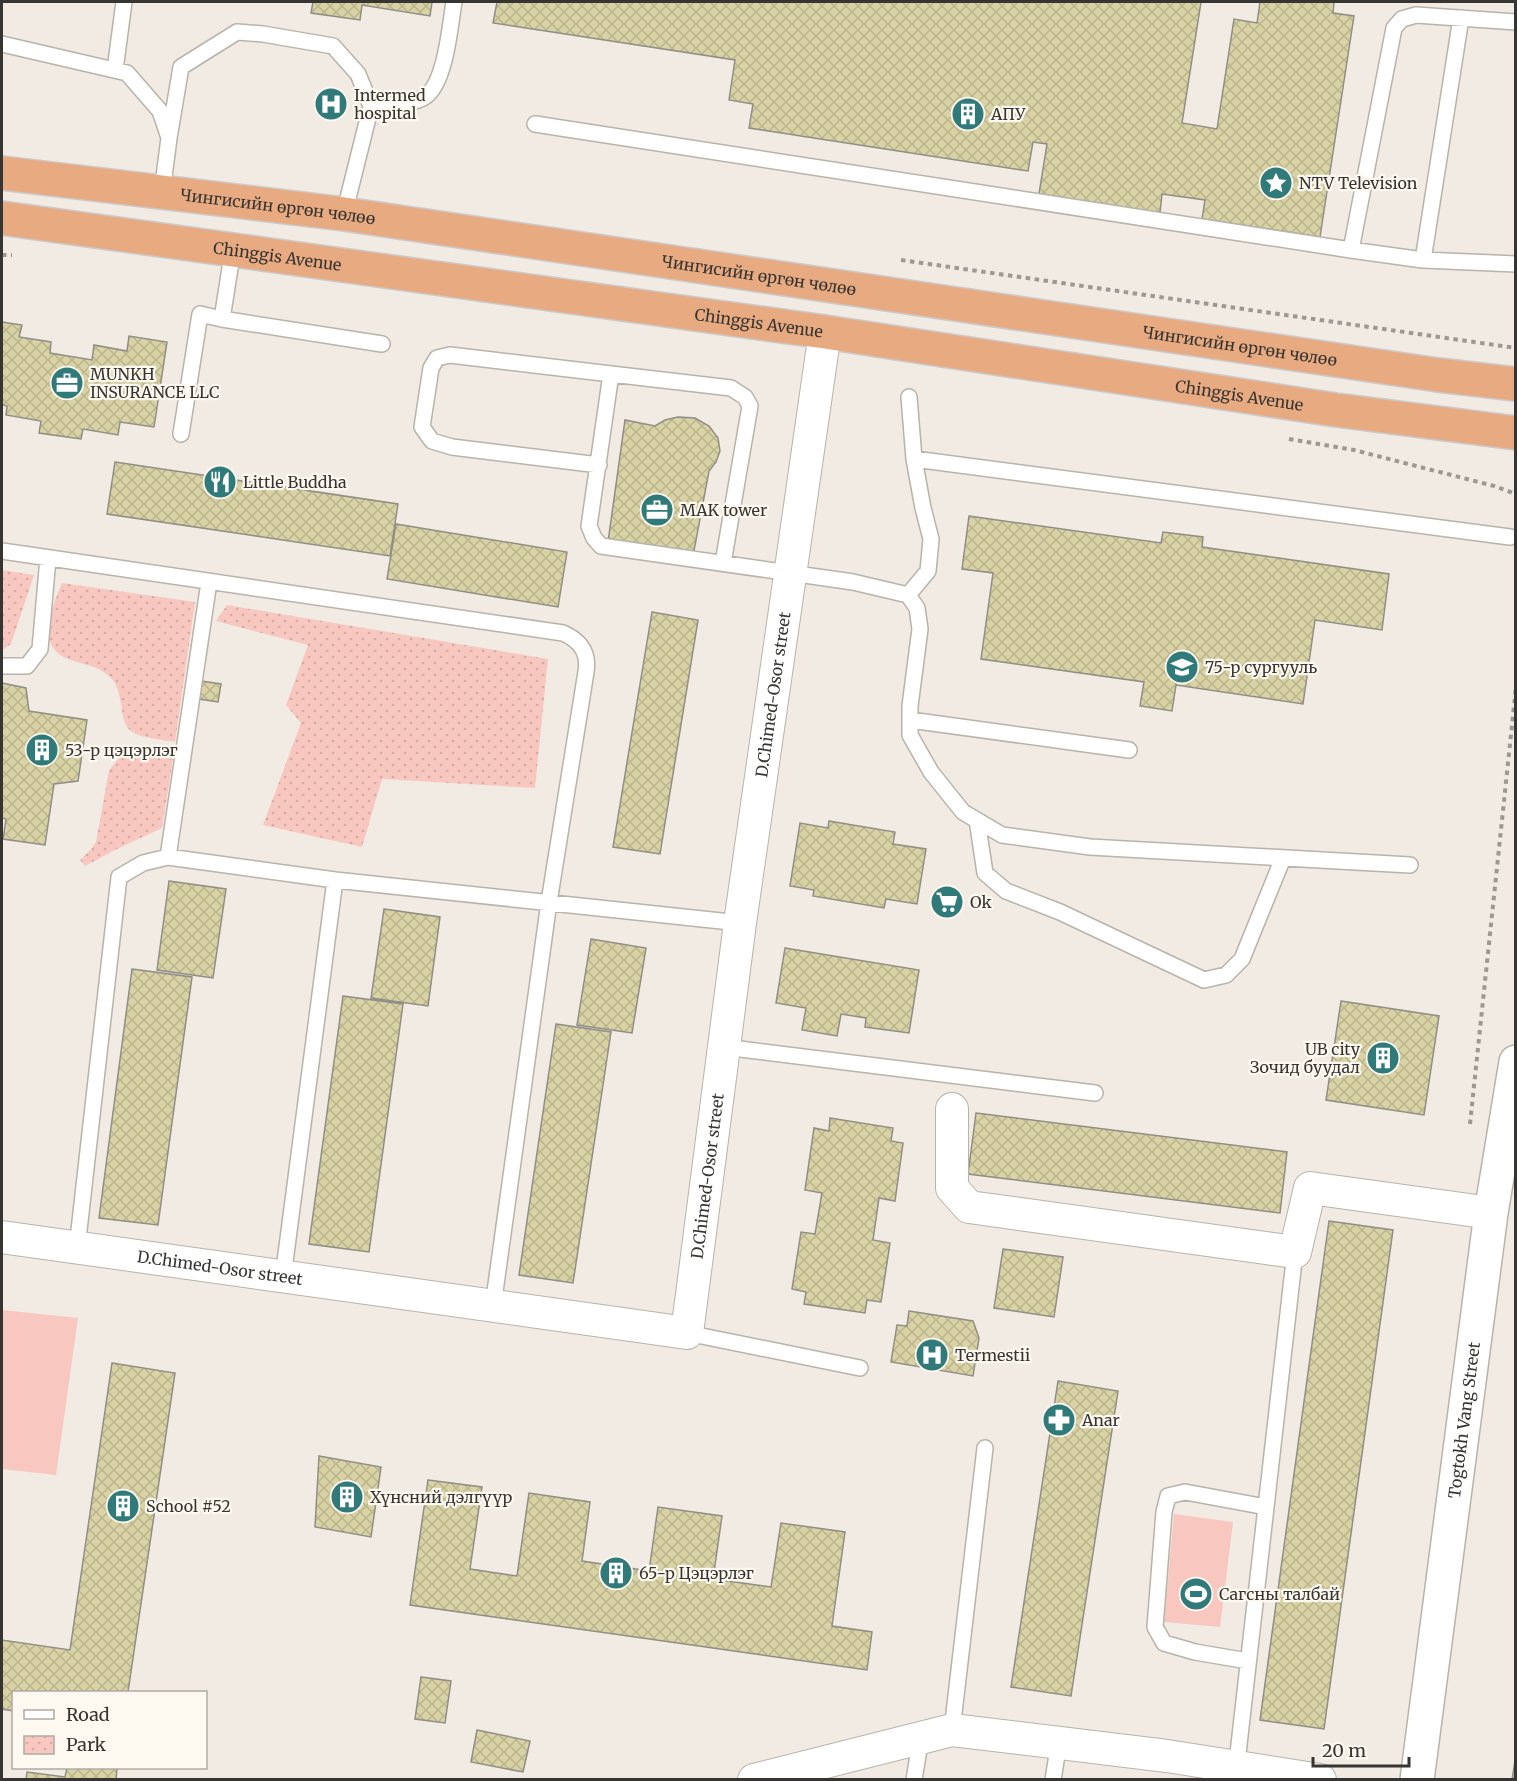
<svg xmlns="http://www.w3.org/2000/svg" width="1517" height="1781" font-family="Merriweather,serif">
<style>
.grass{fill:#f8c8c0}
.park{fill:url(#park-dots)}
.building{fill:url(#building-cross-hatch);stroke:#908e86;stroke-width:1.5}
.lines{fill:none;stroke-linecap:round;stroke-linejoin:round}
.service-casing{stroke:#b8b3ab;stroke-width:18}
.minor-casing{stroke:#b8b3ab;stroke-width:34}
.tertiary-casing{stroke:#b8b3ab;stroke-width:36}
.trunk-casing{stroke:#cbcaca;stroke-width:36}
.path{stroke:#9d9893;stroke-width:4;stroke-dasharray:4.5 4.5;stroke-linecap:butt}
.service{stroke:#fff;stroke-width:15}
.minor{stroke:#fff;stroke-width:32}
.tertiary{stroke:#fff;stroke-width:33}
.trunk{stroke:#e8aa80;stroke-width:33}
.labels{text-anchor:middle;stroke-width:4.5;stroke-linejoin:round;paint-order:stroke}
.poi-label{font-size:16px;fill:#373532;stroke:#fef9f0;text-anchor:start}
.street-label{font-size:16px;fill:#373532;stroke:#fef9f0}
</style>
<defs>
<pattern id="park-dots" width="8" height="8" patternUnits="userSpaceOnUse" patternTransform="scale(1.5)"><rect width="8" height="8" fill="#f8c8c0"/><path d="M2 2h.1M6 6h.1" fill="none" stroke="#d5aca5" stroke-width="1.8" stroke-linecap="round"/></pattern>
<pattern id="building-cross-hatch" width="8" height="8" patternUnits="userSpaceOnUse" patternTransform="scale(1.5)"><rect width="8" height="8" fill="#d9d2a5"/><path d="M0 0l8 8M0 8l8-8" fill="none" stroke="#bbb58e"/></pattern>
</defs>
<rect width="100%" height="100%" fill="#f1ebe3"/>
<!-- grass -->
<path class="grass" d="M2 1310 78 1318 56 1475 2 1469Z
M1174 1514 1233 1522 1220 1627 1164 1622Z"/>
<!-- park -->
<path class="park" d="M2 570 34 575 11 644 2 650Z
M62 583 195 602 175 742C162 739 142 739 131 731 117 720 126 693 110 677 98 665 83 665 68 659 35 647 52 607 62 583Z
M227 605 548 659 535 788 382 779 362 847 263 825 301 723 286 705 308 645 216 621Z
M135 751 173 759 162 828 117 849 85 866 80 860 92 848 96 842 109 770 119 758Z"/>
<!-- building -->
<path class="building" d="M313 2H312H432L430 16 362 5 360 20 311 13Z
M497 2H1201L1182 123 1217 129 1234 19 1257 23 1260 2H1334L1333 13 1354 16 1320 237 1202 219 1205 200 1162 194 1160 213 1039 194 1047 144 1033 142 1028 171 749 128 753 104 729 100 735 60 493 23Z
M2 322 22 325 19 337 51 342 50 353 92 360 94 345 127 351 129 336 167 342 154 427 120 422 118 435 83 429 81 439 39 433 41 421 6 415 7 406 2 405Z
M678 417 695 418 709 426 718 438 720 451 716 462 709 471 693 556 608 542 625 420 655 426 665 420Z
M115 462 398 504 390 556 107 514Z
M969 516 1161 543 1163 532 1203 537 1202 547 1389 574 1382 630 1315 620 1303 704 1176 685 1172 711 1140 706 1144 682 981 659 993 573 962 569Z
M396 524 567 552 558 607 387 579Z
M652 612 698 620 660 854 613 847Z
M201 681 221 684 218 702 199 699Z
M2 683 26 688 29 711 87 720 78 781 54 784 45 845 3 839 6 819 2 818Z
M829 821 895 832 893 844 926 849 917 904 886 899 884 908 813 896 814 890 790 886 800 823 828 828Z
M169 881 226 889 213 978 157 970Z
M384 909 440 917 428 1006 371 998Z
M591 939 646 948 632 1033 577 1025Z
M785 948 919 970 909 1033 865 1027 866 1018 841 1014 837 1036 802 1030 806 1008 776 1003Z
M132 969 192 977 158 1225 99 1218Z
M343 996 403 1004 369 1252 309 1244Z
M1341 1001 1439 1016 1424 1115 1326 1100Z
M556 1024 611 1032 573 1283 519 1275Z
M976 1113 1287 1152 1280 1213 968 1174Z
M830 1118 893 1128 891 1141 903 1143 895 1201 879 1198 873 1240 890 1243 881 1302 867 1300 865 1313 804 1304 806 1292 792 1289 801 1232 815 1234 822 1193 805 1190 814 1128 829 1131Z
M1329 1221 1393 1230 1324 1729 1260 1720Z
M1003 1249 1063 1257 1054 1317 994 1308Z
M909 1311 973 1321 979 1338 973 1376 891 1362 897 1325 907 1326Z
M112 1363 175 1373 128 1692H14V1711L2 1709V1640L70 1650Z
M1058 1381 1118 1391 1071 1696 1011 1687Z
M319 1456 381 1467 371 1537 315 1527Z
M428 1480 482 1487 470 1569 517 1576 529 1493 590 1502 582 1561 649 1571 658 1507 722 1516 713 1579 771 1587 781 1523 845 1532 832 1626 872 1632 867 1670 410 1605Z
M421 1677 451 1681 445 1723 415 1719Z
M477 1730 530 1741 523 1772 471 1762Z
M1516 1754V1780H1512Z
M67 1768H117L116 1780H26L27 1772 65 1777Z"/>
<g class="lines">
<!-- service casing -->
<g class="service-casing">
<path id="service" d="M2 44 127 73 160 111 169 138 162 192
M115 70 124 2
M371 106C386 105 414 105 426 96 446 81 450 25 454 2
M535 124 1351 250 1423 260 1516 264
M169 138 181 67 237 32 263 34 333 46 358 74 371 106 344 214
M233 249 222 319 382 344
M1351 250 1394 28 1402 19 1416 15 1516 22
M1423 260 1461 18
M611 374 731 388 745 397 750 406 723 563
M181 434 200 314 222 319
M914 459 1510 537
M599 465 452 447 432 441 422 427 431 368 437 358 450 355 611 374 589 526 594 538 601 546 853 582 908 595 917 608 920 629 910 706V735L931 772 963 812 1002 835 1090 847 1410 865
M2 551 563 633C581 641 589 653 586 672L549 902 493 1306
M908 595 928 571 931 539 923 508 914 459 909 397
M2 666H27L40 649 48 558
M910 720 1129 750
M977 820 985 873 1006 891 1060 912 1204 980 1226 975 1242 959 1283 858
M168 857 209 582
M724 1047 1095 1093
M77 1248 119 877 143 863 168 857 335 880 740 923
M283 1277 335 880
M687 1333 860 1368
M1248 1661 1195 1652 1164 1643 1155 1627 1164 1512 1168 1496 1185 1492 1266 1507
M952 1730 985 1448
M1236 1771 1295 1252
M914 1780 921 1737
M1053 1780 1059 1742"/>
</g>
<!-- minor casing -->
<g class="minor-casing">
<g id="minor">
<path d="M952 1109V1188L969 1207 1295 1252 1310 1188 1491 1213"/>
<path id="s1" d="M2 1237 687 1333 740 923 825 332"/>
<path d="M754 1780 952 1730 1167 1756 1320 1780"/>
</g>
</g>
<!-- tertiary casing -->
<g class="tertiary-casing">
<g id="tertiary">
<path id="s2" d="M1417 1780 1491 1213 1516 1062"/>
</g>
</g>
<!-- trunk casing -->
<g class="trunk-casing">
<g id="trunk">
<path id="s3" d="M2 173 344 214 1438 375 1516 384"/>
<path id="s4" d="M2 218 825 332 1336 410 1516 433"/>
</g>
</g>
<!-- path -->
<path class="path" d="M2 255H12
M901 260 1516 348
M1289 439 1354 450 1494 486 1516 494
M1470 1124 1516 687"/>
<!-- service -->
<use href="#service" class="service"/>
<!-- minor -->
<use href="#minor" class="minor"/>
<!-- tertiary -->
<use href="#tertiary" class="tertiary"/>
<!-- trunk -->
<use href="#trunk" class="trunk"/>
</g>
<!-- icons -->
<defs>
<g id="hospital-disc" transform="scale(1.725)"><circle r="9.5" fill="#317a7a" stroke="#fef9f0"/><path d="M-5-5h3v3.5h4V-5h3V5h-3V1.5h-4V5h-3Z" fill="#fff"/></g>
<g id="building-disc" transform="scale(1.725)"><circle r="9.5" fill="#317a7a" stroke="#fef9f0"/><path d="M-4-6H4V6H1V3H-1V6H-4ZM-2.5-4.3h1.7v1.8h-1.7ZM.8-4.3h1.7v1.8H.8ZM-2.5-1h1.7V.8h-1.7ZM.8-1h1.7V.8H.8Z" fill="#fff"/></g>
<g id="sight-disc" transform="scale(1.725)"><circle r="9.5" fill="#317a7a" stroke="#fef9f0"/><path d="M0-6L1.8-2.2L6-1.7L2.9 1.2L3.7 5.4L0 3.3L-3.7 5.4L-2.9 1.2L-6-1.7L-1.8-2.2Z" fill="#fff"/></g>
<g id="office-disc" transform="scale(1.725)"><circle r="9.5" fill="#317a7a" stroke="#fef9f0"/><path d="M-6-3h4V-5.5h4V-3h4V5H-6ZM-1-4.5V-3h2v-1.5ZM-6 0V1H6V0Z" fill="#fff"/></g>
<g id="restaurant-disc" transform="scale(1.725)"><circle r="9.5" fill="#317a7a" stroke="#fef9f0"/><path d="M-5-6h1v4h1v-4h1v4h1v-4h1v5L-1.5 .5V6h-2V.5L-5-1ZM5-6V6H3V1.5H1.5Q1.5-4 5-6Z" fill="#fff"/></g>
<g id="school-disc" transform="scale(1.725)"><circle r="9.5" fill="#317a7a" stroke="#fef9f0"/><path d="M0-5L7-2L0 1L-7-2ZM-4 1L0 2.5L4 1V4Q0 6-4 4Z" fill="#fff"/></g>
<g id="supermarket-disc" transform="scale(1.725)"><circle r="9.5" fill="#317a7a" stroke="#fef9f0"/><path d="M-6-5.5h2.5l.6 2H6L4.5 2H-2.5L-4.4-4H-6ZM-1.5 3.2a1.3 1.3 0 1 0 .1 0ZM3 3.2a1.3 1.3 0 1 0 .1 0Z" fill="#fff"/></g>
<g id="pharmacy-disc" transform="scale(1.725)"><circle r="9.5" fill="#317a7a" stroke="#fef9f0"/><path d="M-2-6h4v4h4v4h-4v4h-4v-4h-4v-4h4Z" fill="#fff"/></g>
<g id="stadium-disc" transform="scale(1.725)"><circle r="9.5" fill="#317a7a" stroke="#fef9f0"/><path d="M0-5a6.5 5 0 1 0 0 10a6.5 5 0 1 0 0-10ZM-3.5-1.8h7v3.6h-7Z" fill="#fff"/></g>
</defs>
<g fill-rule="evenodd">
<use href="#hospital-disc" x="331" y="104"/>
<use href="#building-disc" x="968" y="114"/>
<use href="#sight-disc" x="1276" y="183"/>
<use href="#office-disc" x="67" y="383"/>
<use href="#restaurant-disc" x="220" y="482"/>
<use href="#office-disc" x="657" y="510"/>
<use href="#school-disc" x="1182" y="667"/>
<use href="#building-disc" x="42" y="750"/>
<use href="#supermarket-disc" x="947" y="902"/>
<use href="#building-disc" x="1383" y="1058"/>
<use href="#hospital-disc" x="932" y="1355"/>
<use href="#pharmacy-disc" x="1059" y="1420"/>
<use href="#building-disc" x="347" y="1497"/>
<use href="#building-disc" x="123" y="1506"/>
<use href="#building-disc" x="616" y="1573"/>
<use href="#stadium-disc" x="1196" y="1594"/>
</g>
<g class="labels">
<!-- poi labels -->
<g class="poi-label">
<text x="354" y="101">Intermed<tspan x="354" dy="18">hospital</tspan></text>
<text x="991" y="120">АПУ</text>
<text x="1299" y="189">NTV Television</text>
<text x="90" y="380">MUNKH<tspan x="90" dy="18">INSURANCE LLC</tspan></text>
<text x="243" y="488">Little Buddha</text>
<text x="680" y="516">MAK tower</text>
<text x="1205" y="673">75-р сургууль</text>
<text x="65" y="756">53-р цэцэрлэг</text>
<text x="970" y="908">Ok</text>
<text x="1360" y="1055" text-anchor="end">UB city<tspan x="1360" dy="18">Зочид буудал</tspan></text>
<text x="955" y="1361">Termestii</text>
<text x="1082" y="1426">Anar</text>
<text x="370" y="1503">Хүнсний дэлгүүр</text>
<text x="146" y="1512">School #52</text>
<text x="639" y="1579">65-р Цэцэрлэг</text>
<text x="1219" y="1600">Сагсны талбай</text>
</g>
<!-- street labels -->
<g class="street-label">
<text dy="6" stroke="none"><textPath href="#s3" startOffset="278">Чингисийн өргөн чөлөө</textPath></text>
<text dy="6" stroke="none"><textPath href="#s4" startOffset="278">Chinggis Avenue</textPath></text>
<text dy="6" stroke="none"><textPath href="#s3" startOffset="764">Чингисийн өргөн чөлөө</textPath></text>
<text dy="6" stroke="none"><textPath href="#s4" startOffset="764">Chinggis Avenue</textPath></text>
<text dy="6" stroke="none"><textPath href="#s3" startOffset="1250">Чингисийн өргөн чөлөө</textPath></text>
<text dy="6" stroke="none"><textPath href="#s4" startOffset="1250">Chinggis Avenue</textPath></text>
<text dy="6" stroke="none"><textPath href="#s1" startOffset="1336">D.Chimed-Osor street</textPath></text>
<text dy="6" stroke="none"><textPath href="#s1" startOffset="850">D.Chimed-Osor street</textPath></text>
<text dy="6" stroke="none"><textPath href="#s1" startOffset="220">D.Chimed-Osor street</textPath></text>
<text dy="6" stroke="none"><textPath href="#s2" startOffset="363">Togtokh Vang Street</textPath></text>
</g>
</g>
<!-- border -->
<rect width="1517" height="1781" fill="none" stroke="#373532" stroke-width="6"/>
<!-- legend -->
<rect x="12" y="1691" width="195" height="78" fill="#fef9f0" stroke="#aeaba4" stroke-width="1.5"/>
<rect x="24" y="1710" width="30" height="9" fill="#ffffff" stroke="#aeaba4" stroke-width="1.5"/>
<text x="66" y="1721" font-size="18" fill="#373532">Road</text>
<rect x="24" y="1736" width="30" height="18" fill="url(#park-dots)" stroke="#aeaba4" stroke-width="1.5"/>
<text x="66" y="1751" font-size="18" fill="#373532">Park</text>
<!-- scale -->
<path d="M1313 1757v9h96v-9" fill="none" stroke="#373532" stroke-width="3"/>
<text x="1322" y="1757" font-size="18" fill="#373532" stroke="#fef9f0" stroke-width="4.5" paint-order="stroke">20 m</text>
</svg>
